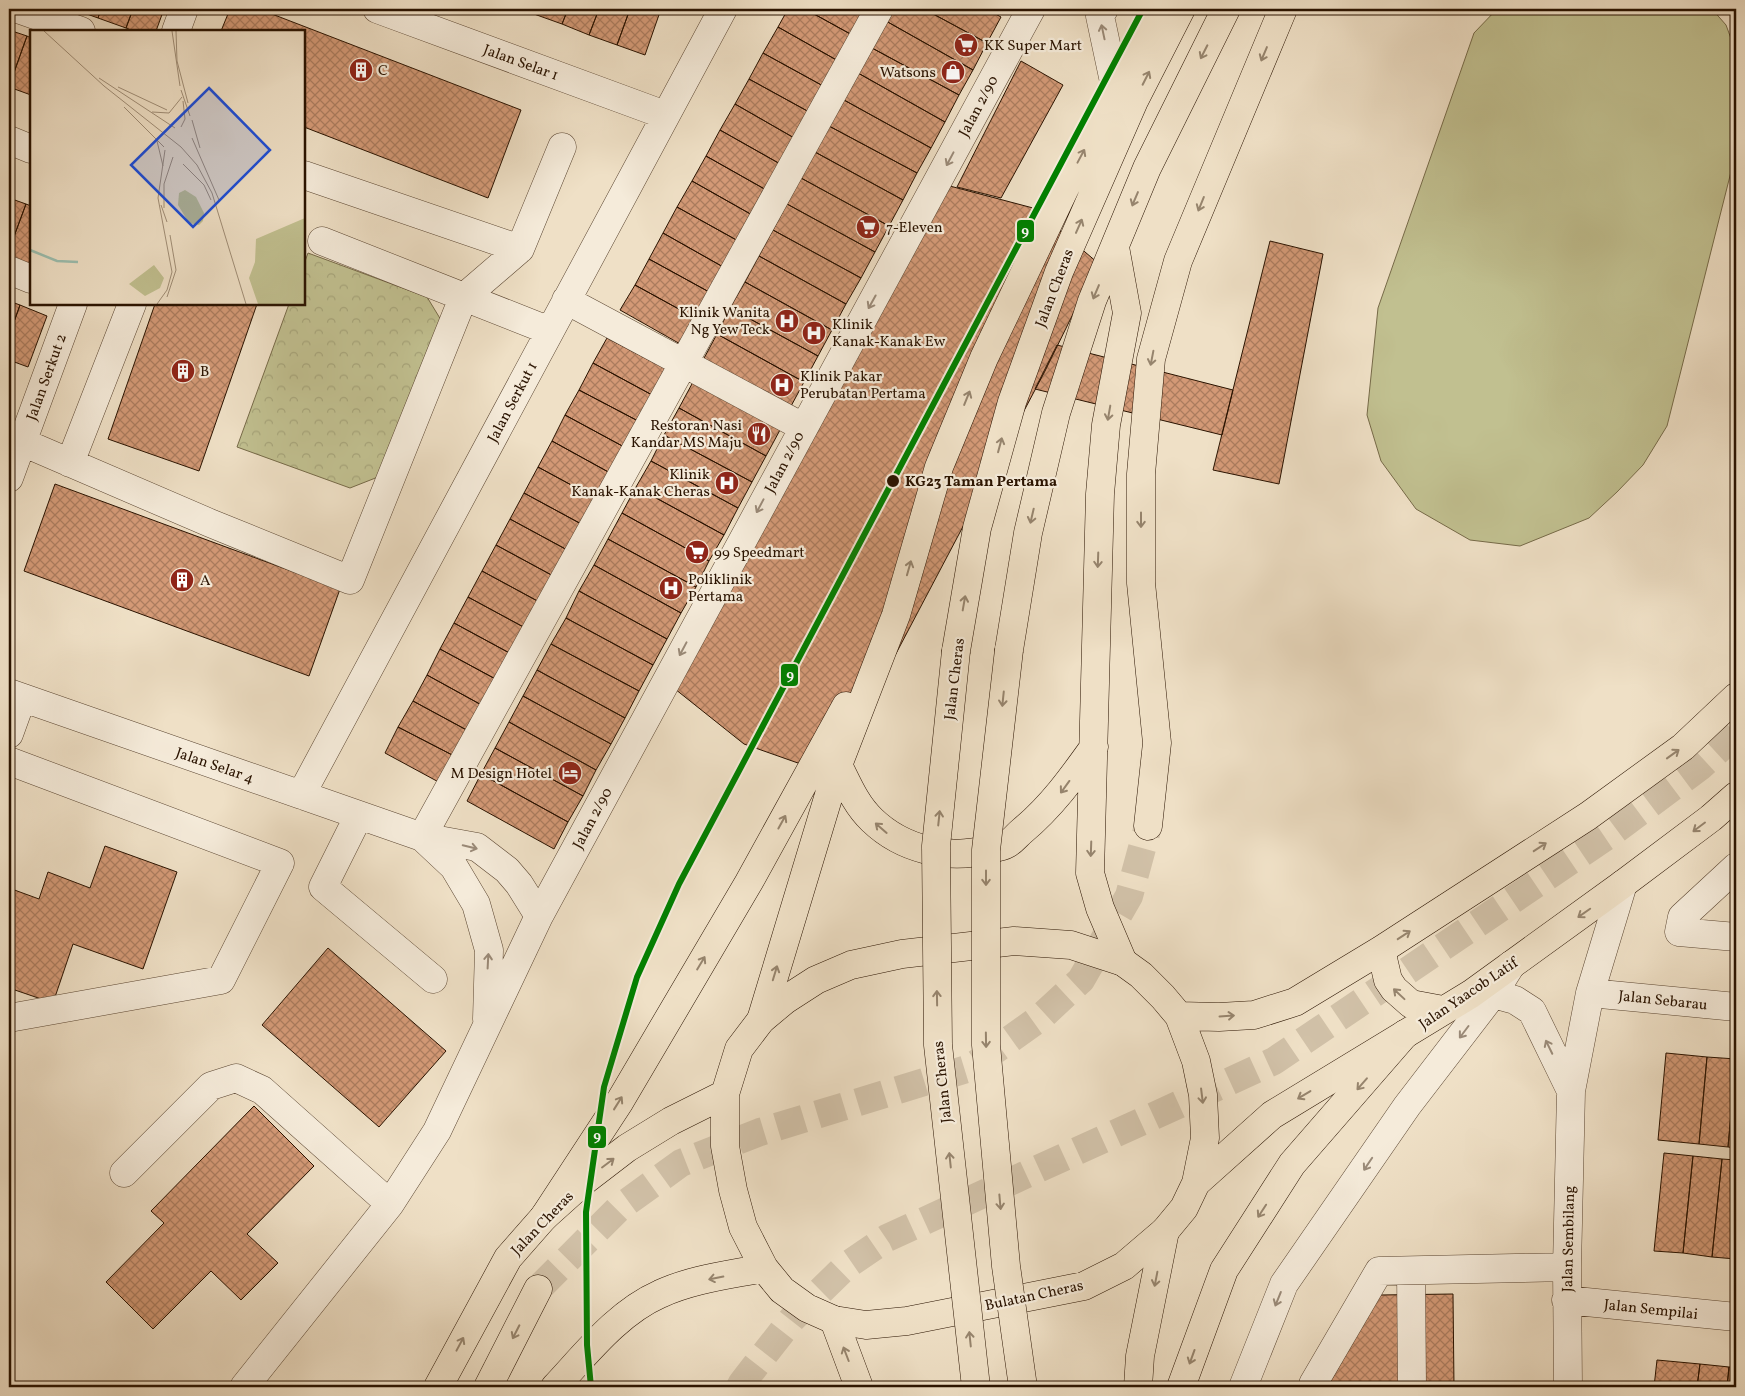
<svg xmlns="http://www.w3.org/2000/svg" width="1745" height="1396" font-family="Vollkorn,serif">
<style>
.green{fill:#c1c090;stroke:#766a48}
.forest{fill:url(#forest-crowns);stroke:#766a48}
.building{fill:url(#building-cross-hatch);stroke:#2a1300}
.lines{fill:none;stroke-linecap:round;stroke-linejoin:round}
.highway-tunnel{stroke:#d1c1a8;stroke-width:28;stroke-dasharray:28 14;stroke-linecap:butt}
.minor-casing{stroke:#5b4632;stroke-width:29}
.major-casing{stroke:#2a1300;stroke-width:29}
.highway-casing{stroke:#2a1300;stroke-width:29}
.minor{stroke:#f5ebda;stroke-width:28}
.major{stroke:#efe0c6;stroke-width:28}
.highway{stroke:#efe0c6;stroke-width:28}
.highway-bridge-casing{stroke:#2a1300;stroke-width:29;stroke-linecap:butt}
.highway-bridge{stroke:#efe0c6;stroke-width:28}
.metro-1-casing{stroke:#f5ebda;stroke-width:10}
.metro-1{stroke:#008000;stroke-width:6}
.oneway{stroke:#9a8a78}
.oneway2{stroke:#96846d}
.stop-dot{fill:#2a1300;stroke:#f5ebda;stroke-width:2}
.labels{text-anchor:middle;stroke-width:4.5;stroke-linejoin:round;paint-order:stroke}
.poi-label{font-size:15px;fill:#2a1300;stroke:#f5ebda;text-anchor:start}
.street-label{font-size:15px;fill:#2a1300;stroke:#f5ebda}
.stop-label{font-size:15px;font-weight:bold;fill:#2a1300;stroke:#f5ebda;text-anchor:start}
.inset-river{fill:none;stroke:#9bbeaf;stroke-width:2.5}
.inset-road{fill:none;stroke:#a08e77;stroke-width:1}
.view{fill:#1d4ed8;fill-opacity:0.15;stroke:#1d4ed8;stroke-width:2.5}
.inset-edge{fill:none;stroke:#2a1300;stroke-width:2.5}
.line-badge{stroke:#f5ebda;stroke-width:2}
.badge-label{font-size:14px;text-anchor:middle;font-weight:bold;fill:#fff}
</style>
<defs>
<pattern id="forest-crowns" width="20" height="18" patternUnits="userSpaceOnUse" patternTransform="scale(1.25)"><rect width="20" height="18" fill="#c1c090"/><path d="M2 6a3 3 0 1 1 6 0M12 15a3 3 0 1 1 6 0" fill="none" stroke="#a6a47a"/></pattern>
<pattern id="building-cross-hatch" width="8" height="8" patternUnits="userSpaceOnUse" patternTransform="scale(1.25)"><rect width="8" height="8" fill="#d39976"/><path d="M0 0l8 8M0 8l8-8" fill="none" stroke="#ab7c5e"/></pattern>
</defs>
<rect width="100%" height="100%" fill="#efe0c6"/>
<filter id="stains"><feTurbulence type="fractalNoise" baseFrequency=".004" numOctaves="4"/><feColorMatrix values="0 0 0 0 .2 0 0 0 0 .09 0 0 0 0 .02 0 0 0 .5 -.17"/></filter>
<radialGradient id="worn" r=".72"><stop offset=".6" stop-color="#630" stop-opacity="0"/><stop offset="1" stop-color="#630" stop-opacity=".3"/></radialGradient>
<!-- green -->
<path class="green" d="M1497 9H1712L1726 25 1736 52V152L1667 426 1643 465 1617 492 1589 518 1520 546 1470 540 1416 509 1381 461 1367 415 1378 308 1474 33Z"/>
<!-- forest -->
<path class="forest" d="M308 253 427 297 441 320 378 477 350 488 237 447 289 304H304V264Z"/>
<!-- building -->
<path class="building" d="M73 9H101L98 18Z
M101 9H133L126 28 98 18Z
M133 9H164L156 31H133L126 28Z
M230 9H259L521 110 488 198 304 127V31H221Z
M519 9H536L534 14Z
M536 9H568L562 24 534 14Z
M568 9H599L589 35 562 24Z
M599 9H630L617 45 589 35Z
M630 9H661L645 55 617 45Z
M788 9H805L854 36 840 62 778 27Z
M805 9H865L854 36Z
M893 9H924L987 43 973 70 886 21Z
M924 9H986L1001 17 987 43Z
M886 21 973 70 959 95 872 48Z
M778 27 840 62 825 87 763 53Z
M9 30 27 36 9 86Z
M27 36 31 38V95L9 87Z
M872 48 959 95 945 122 858 73Z
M763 53 825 87 811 113 749 79Z
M1021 61 1063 85 1001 198 957 187Z
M858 73 945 122 931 148 844 100Z
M749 79 811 113 796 139 735 104Z
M844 100 931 148 917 173 829 126Z
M735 104 796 139 782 165 720 130Z
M829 126 917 173 903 200 815 152Z
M720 130 782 165 768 191 706 156Z
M815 152 903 200 889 226 801 178Z
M706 156 768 191 754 216 692 181Z
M801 178 889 226 875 252 787 204Z
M692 181 754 216 740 242 677 207Z
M946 185 1033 208 1098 263 1045 371 832 775 744 744 675 689Z
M9 198 26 204 9 250Z
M26 204 31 206V270L9 262V250Z
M787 204 875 252 861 278 773 230Z
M677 207 740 242 725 268 663 233Z
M773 230 861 278 846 304 759 256Z
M663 233 725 268 711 293 649 259Z
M1270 241 1323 254 1279 484 1213 470Z
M759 256 846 304 832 330 745 282Z
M649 259 711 293 697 319 635 285Z
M745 282 832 330 818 356 730 308Z
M635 285 697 319 682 345 620 310Z
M9 301 20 305 9 336Z
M155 304H257L199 471 108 439Z
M20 305 47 316 28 367 9 360V336Z
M730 308 818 356 804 382 717 334Z
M717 334 804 382 790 408 703 360Z
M607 338 668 370 654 396 593 363Z
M1057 345 1233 390 1222 435 1035 389Z
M593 363 654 396 640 422 579 390Z
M693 382 780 430 766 456 679 408Z
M579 390 640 422 626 448 565 415Z
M679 408 766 456 752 482 664 435Z
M565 415 626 448 612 474 552 441Z
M664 435 752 482 738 508 651 461Z
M552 441 612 474 599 500 538 467Z
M651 461 738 508 724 535 636 487Z
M538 467 599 500 585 526 524 493Z
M55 484 340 589 309 676 24 571Z
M636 487 724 535 709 561 622 513Z
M524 493 585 526 571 552 510 519Z
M622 513 709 561 696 587 608 539Z
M510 519 571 552 557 578 496 545Z
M608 539 696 587 681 613 594 565Z
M496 545 557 578 543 604 482 571Z
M594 565 681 613 667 639 579 591Z
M482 571 543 604 529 630 468 597Z
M579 591 667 639 653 665 566 618Z
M468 597 529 630 515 656 454 623Z
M566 618 653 665 639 691 551 644Z
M454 623 515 656 501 682 440 649Z
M551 644 639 691 625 718 537 670Z
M440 649 501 682 487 708 427 675Z
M537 670 625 718 611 744 523 696Z
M427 675 487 708 474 734 413 701Z
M523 696 611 744 596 770 509 722Z
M413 701 474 734 460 759 398 727Z
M509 722 596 770 583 796 495 748Z
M398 727 460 759 446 786 385 753Z
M495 748 583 796 568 822 481 774Z
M481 774 568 822 554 849 467 801Z
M105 846 177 872 143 969 73 944 53 1003 9 988V888L39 899 48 872 90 888Z
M328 948 446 1051 379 1127 262 1025Z
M1666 1053 1707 1057 1699 1144 1658 1140Z
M1707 1057 1736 1059 1728 1147 1699 1144Z
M1736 1060V1148L1728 1147Z
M254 1106 314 1166 247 1234 278 1263 241 1300 211 1271 153 1329 106 1282 164 1223 151 1211Z
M1664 1153 1693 1156 1683 1253 1654 1251Z
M1693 1156 1722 1159 1712 1257 1683 1253Z
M1722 1159 1736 1160V1259L1712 1257Z
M1453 1294 1454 1387H1329V1384L1380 1295Z
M1657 1360 1700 1364 1697 1387H1654Z
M1700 1364 1729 1367 1727 1387H1697Z
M1729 1367H1736V1387H1727Z"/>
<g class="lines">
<!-- highway-tunnel -->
<path class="highway-tunnel" d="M538 1289 619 1208 681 1163 760 1132 970 1068 1040 1018 1081 980 1129 896 1148 826
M740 1387 742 1383 792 1319 846 1266 887 1238 1274 1061 1610 834 1701 766 1736 734"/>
<!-- minor casing -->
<g class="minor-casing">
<path id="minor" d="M18 9 81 31
M377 9 665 115
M1104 9 1100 16 1116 91
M176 31 184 9
M9 140 31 149
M304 175 520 249
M322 241 550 331
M9 270 31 279
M566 300 803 427
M22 442 210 523 350 580 463 298 520 249 562 147
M70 463 132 304
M9 478 73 304
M9 693 422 837 477 847 507 870 519 884 539 916
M9 734 22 698
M9 761 280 863 221 980 9 1018
M301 795 723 9
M359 815 323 887 433 979
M422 837 879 9
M422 837 454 867 476 904 489 950 487 1019
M1736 867 1682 917 1679 932 1736 937
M1590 993 1736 1007
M1476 994H1493L1515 1000 1532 1011 1571 1091
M124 1173 211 1086 236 1078 262 1090 390 1204
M1411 1271 1412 1387
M1566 1300 1736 1317
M244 1387 390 1204 437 1131 539 916 1031 9
M1243 1387 1284 1284 1407 1106 1493 994 1511 965
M1313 1387V1384L1379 1271 1567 1267
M1568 1387 1567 1267 1571 1091 1590 993 1623 884"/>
</g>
<!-- major casing -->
<g class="major-casing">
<path id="major" d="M1014 941 1071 945 1123 962 1141 975 1163 997 1179 1016 1196 1061 1203 1095 1205 1138 1196 1183 1184 1208 1165 1231 1124 1266 1084 1286 907 1321 866 1325 834 1320 807 1308 782 1290 764 1268 743 1227 733 1190 725 1146V1094L739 1049 761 1020 785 1000 816 980 851 965 902 954Z
M1381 950 1388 980 1394 989 1411 1004 1443 1010
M1179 1016 1219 1017 1254 1015 1295 1002 1381 950 1588 816 1683 747 1736 697
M1196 1183 1272 1115 1471 994 1623 884 1711 818 1736 796
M438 1387 508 1258 544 1217 584 1181 627 1148 671 1121 725 1094
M555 1387C586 1354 617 1313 660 1294 692 1279 729 1275 764 1268"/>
</g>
<!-- highway casing -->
<g class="highway-casing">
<path id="highway" d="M1115 247 1127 313 1106 425 1100 494 1090 873 1100 908 1123 962
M1009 650 1028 533 1056 413 1092 301 1147 168 1226 9
M956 651 977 528 1012 402 1059 272 1134 101 1181 9
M838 765C848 785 856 805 872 820 902 849 949 861 989 849 995 848 1002 847 1007 844 1013 841 1017 835 1022 831 1051 807 1072 778 1094 747
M1148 826 1157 743 1141 583V474L1151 359 1178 261 1283 9
M761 1020 838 765 896 615 939 467 984 358 1065 188 1158 9
M544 1217 620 1101 749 882 846 706
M834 1320 859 1387
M488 1387 538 1289
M1138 1387 1140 1356 1165 1231
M1181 1387 1224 1270 1292 1164 1405 1034"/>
</g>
<!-- minor -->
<use href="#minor" class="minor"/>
<!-- major -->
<use href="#major" class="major"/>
<!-- highway -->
<use href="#highway" class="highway"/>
<!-- highway-bridge casing -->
<g class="highway-bridge-casing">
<path id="highway-bridge" d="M1009 650 986 850V1045L1006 1266 1023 1387
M956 651 936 846 938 1045 976 1387"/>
</g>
<!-- highway-bridge -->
<use href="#highway-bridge" class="highway-bridge"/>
<!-- metro-1 casing -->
<g class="metro-1-casing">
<path id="metro-1" d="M591 1387 587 1345 586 1212 604 1087 637 977 679 884 1143 9"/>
</g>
<!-- metro-1 -->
<use href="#metro-1" class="metro-1"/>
</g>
<!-- one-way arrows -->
<defs><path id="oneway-shaft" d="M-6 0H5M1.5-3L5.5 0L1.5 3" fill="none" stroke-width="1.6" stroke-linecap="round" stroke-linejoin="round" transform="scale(1.25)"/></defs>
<g class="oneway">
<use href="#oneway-shaft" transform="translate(1103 32) rotate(-102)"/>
<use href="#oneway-shaft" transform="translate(950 159) rotate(118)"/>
<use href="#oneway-shaft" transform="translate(872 302) rotate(119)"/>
<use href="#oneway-shaft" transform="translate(760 506) rotate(118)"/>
<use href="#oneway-shaft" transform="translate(683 649) rotate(118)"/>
<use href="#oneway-shaft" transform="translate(470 847) rotate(14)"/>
<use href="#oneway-shaft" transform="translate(488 961) rotate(-87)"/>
<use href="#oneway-shaft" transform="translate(1464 1032) rotate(127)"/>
<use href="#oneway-shaft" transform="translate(1549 1047) rotate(-116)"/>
<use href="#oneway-shaft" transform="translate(1368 1164) rotate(124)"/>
<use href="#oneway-shaft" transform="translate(1278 1299) rotate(112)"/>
</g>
<g class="oneway2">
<use href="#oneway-shaft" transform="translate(1204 52) rotate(117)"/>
<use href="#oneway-shaft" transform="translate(1264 54) rotate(113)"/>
<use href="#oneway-shaft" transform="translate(1146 78) rotate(-63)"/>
<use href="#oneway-shaft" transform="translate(1081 156) rotate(-62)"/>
<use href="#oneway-shaft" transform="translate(1135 199) rotate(113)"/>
<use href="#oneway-shaft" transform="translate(1201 204) rotate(112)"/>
<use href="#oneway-shaft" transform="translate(1079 226) rotate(-66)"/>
<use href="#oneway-shaft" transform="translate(1096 292) rotate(113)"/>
<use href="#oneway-shaft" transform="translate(1152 358) rotate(101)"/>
<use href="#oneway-shaft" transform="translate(967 398) rotate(-68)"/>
<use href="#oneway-shaft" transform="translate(1109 413) rotate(100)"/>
<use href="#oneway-shaft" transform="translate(1000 445) rotate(-75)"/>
<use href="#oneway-shaft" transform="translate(1032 516) rotate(103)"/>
<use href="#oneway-shaft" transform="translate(1141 520) rotate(90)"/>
<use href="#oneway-shaft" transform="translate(1098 560) rotate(92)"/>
<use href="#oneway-shaft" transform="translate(909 568) rotate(-74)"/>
<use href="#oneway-shaft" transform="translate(964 603) rotate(-80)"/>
<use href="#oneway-shaft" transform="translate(1003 699) rotate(96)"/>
<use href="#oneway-shaft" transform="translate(1673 754) rotate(-36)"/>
<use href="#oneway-shaft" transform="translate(1065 787) rotate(126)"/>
<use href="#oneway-shaft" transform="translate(939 818) rotate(-84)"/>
<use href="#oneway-shaft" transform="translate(782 822) rotate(-61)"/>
<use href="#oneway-shaft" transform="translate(1699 827) rotate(143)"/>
<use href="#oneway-shaft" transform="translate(881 828) rotate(-139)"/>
<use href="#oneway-shaft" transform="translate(1540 847) rotate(-33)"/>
<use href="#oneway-shaft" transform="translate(1091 849) rotate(92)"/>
<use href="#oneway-shaft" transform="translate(986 878) rotate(90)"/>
<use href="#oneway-shaft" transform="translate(1584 913) rotate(145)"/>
<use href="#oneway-shaft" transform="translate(1404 935) rotate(-33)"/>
<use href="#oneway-shaft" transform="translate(701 963) rotate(-59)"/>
<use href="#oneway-shaft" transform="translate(775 973) rotate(-73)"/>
<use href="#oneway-shaft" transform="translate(1399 994) rotate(-137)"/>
<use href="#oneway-shaft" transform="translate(937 998) rotate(-91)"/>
<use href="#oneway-shaft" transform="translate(1227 1016) rotate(-4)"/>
<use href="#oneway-shaft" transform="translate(986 1040) rotate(89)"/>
<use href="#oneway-shaft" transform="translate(1362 1084) rotate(131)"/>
<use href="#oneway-shaft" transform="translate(1304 1095) rotate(149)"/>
<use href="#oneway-shaft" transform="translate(1202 1096) rotate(83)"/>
<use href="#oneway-shaft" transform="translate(618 1103) rotate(-58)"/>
<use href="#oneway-shaft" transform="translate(950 1160) rotate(-96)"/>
<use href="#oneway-shaft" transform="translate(608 1163) rotate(-37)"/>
<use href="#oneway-shaft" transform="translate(1000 1202) rotate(85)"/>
<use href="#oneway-shaft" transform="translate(1262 1211) rotate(123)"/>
<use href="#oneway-shaft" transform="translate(716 1278) rotate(169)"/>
<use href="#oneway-shaft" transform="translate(1156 1279) rotate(101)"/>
<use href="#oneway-shaft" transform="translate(516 1332) rotate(117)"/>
<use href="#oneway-shaft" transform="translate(970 1339) rotate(-96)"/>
<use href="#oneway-shaft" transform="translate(460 1344) rotate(-62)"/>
<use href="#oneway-shaft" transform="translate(846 1354) rotate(-111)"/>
<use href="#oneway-shaft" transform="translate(1192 1357) rotate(110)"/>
</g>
<!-- icons -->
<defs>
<g id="supermarket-disc" transform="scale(1.25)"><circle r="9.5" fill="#8f2418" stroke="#f5ebda"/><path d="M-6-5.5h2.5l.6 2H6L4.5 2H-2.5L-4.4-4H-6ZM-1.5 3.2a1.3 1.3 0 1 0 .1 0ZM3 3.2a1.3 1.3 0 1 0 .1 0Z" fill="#fff"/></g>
<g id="building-disc" transform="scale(1.25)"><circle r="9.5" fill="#8f2418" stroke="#f5ebda"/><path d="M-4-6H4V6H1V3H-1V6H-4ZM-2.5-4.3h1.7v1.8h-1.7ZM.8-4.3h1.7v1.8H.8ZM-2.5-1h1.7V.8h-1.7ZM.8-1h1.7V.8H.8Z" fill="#fff"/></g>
<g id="shop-disc" transform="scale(1.25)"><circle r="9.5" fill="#8f2418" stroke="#f5ebda"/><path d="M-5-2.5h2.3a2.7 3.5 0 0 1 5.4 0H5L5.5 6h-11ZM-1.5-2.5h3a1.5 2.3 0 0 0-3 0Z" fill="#fff"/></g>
<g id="hospital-disc" transform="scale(1.25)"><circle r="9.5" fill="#8f2418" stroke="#f5ebda"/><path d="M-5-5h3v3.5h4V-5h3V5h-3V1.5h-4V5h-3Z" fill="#fff"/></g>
<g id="restaurant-disc" transform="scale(1.25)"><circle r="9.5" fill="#8f2418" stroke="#f5ebda"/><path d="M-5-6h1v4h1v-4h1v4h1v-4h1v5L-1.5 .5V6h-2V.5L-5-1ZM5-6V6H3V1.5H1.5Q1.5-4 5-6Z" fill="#fff"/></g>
<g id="hotel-disc" transform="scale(1.25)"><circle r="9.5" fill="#8f2418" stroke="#f5ebda"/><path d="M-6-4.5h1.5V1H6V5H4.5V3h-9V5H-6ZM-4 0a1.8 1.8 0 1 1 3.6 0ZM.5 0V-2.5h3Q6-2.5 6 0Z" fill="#fff"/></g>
</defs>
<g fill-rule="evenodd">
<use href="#supermarket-disc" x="966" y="45"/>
<use href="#building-disc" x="361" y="70"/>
<use href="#shop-disc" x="953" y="72"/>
<use href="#supermarket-disc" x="868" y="227"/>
<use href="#hospital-disc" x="787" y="321"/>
<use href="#hospital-disc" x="814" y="333"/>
<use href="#building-disc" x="183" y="371"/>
<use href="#hospital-disc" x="782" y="385"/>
<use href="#restaurant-disc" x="759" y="434"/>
<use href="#hospital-disc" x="727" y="483"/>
<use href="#supermarket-disc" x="697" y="552"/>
<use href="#building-disc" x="182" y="580"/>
<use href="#hospital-disc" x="671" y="588"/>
<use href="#hotel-disc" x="570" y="773"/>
</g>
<!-- markers -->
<circle class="stop-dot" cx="893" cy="481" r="7"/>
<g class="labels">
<!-- poi labels -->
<g class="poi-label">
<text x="984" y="50">KK Super Mart</text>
<text x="378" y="75">C</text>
<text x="936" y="77" text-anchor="end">Watsons</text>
<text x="886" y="232">7-Eleven</text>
<text x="770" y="317" text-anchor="end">Klinik Wanita<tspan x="770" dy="17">Ng Yew Teck</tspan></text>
<text x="832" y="329">Klinik<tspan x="832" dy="17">Kanak-Kanak Ew</tspan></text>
<text x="200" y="376">B</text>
<text x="800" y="381">Klinik Pakar<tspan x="800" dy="17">Perubatan Pertama</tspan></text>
<text x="742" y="430" text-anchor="end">Restoran Nasi<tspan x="742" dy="17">Kandar MS Maju</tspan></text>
<text x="710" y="479" text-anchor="end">Klinik<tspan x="710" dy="17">Kanak-Kanak Cheras</tspan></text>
<text x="714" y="557">99 Speedmart</text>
<text x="688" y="584">Poliklinik<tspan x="688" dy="17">Pertama</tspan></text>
<text x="200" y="585">A</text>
<text x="552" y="778" text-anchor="end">M Design Hotel</text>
</g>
<!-- street labels -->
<g class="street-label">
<text transform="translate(521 62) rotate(20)" y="5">Jalan Selar 1</text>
<text transform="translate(978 106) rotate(-62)" y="5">Jalan 2/90</text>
<text transform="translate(1054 288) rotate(-69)" y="5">Jalan Cheras</text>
<text transform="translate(46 377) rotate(-70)" y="5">Jalan Serkut 2</text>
<text transform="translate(512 402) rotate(-62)" y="5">Jalan Serkut 1</text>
<text transform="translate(784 462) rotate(-62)" y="5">Jalan 2/90</text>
<text transform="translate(954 679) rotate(-83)" y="5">Jalan Cheras</text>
<text transform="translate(215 765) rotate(19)" y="5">Jalan Selar 4</text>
<text transform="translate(592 818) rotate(-62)" y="5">Jalan 2/90</text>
<text transform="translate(1468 993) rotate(-34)" y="5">Jalan Yaacob Latif</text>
<text transform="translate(1663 1000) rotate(6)" y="5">Jalan Sebarau</text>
<text transform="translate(942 1082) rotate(-96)" y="5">Jalan Cheras</text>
<text transform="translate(542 1223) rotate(-46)" y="5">Jalan Cheras</text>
<text transform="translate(1568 1239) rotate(-89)" y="5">Jalan Sembilang</text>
<text transform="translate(1034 1295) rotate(-12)" y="5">Bulatan Cheras</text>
<text transform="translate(1651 1309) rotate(6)" y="5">Jalan Sempilai</text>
</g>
<!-- stop labels -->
<g class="stop-label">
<text x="905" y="486">KG23 Taman Pertama</text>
</g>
</g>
<!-- overview -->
<g transform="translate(30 30)">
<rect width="275" height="275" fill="#efe0c6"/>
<path d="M155 160 166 167 174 183 173 191 169 195 159 193 148 175 149 163ZM124 235 134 248 130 258 115 266 99 254Z" fill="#c1c090"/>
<path d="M275 188V274H228L219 248 225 232 226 209Z" fill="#c1c090"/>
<path class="inset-river" d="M0 220 27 231 48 232"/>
<path class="inset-road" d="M14 1 74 56 151 117 167 135 182 163 216 274M142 1 150 56M146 1 147 31 158 73M69 48 145 98M88 57 137 80M151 60 160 86M94 77 134 117M122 82 139 83 152 67M162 90 170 118M151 97 155 89 153 71M162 108 189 170M127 111 133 136M153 134 174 155 181 170M131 175 137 192M134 178V154L143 127M137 267 146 240 140 205M127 274 137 260 142 242 128 168 135 120"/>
<path class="view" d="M179 58 240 120 163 197 101 135Z"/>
<rect width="275" height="275" class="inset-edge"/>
</g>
<g class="line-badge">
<rect x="1016" y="219" width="19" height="24" rx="5" fill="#008000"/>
<rect x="780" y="663" width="19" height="24" rx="5" fill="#008000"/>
<rect x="587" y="1125" width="20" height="24" rx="5" fill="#008000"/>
</g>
<g class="badge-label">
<text x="1025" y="236">9</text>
<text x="790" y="680">9</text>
<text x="597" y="1141">9</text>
</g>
<!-- margin -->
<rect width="1745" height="1396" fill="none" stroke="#efe0c6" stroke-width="30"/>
<rect x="10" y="10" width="1725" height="1376" fill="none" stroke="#2a1300" stroke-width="2.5"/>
<rect x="15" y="15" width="1715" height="1366" fill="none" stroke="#2a1300"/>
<rect width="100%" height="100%" filter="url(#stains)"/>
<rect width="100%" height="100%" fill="url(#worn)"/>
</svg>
